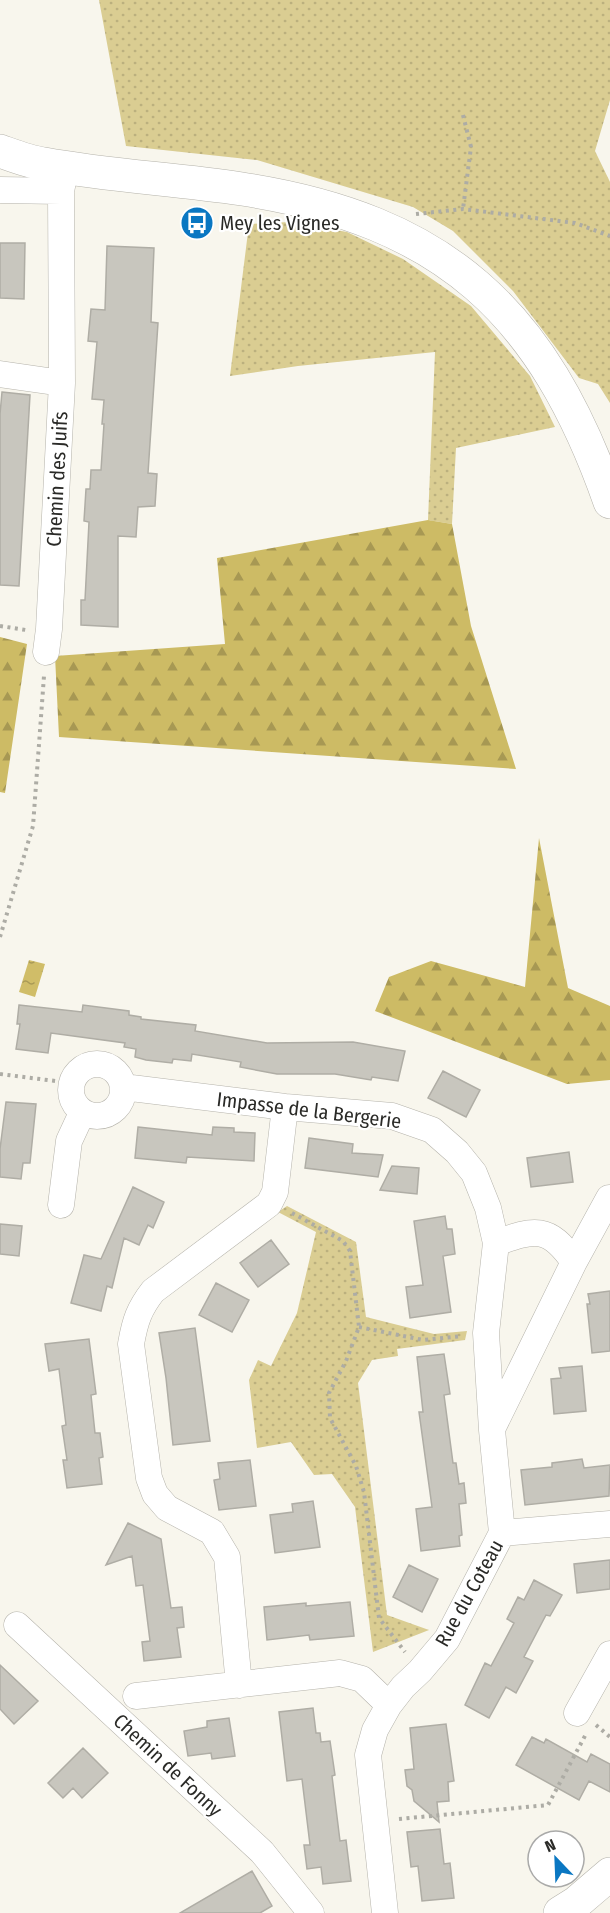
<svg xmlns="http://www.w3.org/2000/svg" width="610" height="1913" font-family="'Fira Sans Condensed',sans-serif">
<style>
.grass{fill:url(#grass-dots)}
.forest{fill:url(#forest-firs)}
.water{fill:url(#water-ripples)}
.building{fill:#c8c6be;stroke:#afada5;stroke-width:1.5}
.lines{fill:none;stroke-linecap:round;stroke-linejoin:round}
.street-casing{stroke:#b5b3ab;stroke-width:27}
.secondary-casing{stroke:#b5b3ab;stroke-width:34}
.path{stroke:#adaca5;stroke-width:4;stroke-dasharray:3 4.5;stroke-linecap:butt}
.street{stroke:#fff;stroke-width:26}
.secondary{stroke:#fff;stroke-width:33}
.labels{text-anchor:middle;stroke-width:4.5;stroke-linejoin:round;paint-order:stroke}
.poi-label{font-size:20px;fill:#2a2a27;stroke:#fff;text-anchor:start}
.street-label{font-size:20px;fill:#2a2a27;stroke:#fff}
</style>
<defs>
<pattern id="grass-dots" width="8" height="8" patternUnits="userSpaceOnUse" patternTransform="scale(1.5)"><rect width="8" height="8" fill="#dacd92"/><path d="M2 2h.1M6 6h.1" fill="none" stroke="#bbb07e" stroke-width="1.8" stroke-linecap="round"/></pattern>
<pattern id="forest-firs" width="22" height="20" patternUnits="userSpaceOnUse" patternTransform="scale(1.5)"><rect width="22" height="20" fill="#cdbb65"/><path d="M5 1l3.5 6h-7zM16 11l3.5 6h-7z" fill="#a79853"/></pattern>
<pattern id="water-ripples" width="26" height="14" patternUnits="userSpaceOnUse" patternTransform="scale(1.5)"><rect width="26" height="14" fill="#d0bd68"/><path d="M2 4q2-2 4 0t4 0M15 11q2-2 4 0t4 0" fill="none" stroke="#a99a56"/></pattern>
</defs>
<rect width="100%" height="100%" fill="#f8f6ed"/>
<!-- grass -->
<path class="grass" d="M99 0H610V100L595 151 610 182V403L598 384 579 378 513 291 453 231 413 207 257 160 126 146Z
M290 222 347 232 403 259 471 306 530 376 555 427 456 448 452 524 428 520 435 352 298 366 230 376 249 224Z
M287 1206 356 1242 366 1317 434 1334 467 1331 465 1340 397 1349 398 1356 372 1360 358 1383 387 1615 429 1630 373 1652 355 1507 332 1474 314 1475 291 1442 257 1448 249 1380 258 1360 271 1366 297 1313 316 1232 278 1212Z"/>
<!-- forest -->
<path class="forest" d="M428 520 452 524 471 626 516 769 59 737 55 656 225 644 217 558Z
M0 637 27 644 5 793 0 792Z
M539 838 568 988 610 1006V1080L567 1084 375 1011 389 977 431 961 525 987Z"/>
<!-- water -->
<path class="water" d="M29 960 45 964 35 997 19 992Z"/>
<!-- building -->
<path class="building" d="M0 243H25L24 299 0 298Z
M107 246 154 248 151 322 158 323 148 473 157 474 155 506 138 507 136 537 118 536V627L81 625V600H85L89 522 84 521 86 489H90L91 470H101L104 424H102L104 400 92 399 97 342 88 341 91 309 105 310Z
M2 392 30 395 19 586 0 585V414Z
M19 1005 82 1012 83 1005 129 1011V1015L141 1017V1019L196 1025 195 1031 267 1043 353 1042 405 1051 398 1081 372 1077 371 1080 335 1074H277L240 1067 241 1062 192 1054 191 1061 173 1059 172 1063 146 1060 135 1057 136 1049 124 1047 125 1043 51 1033 48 1053 16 1049 20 1024H17Z
M443 1071 480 1090 466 1117 428 1098Z
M6 1102 36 1104 30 1163H23L21 1179 0 1177V1149Z
M138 1127 212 1135 213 1127 234 1128V1132L255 1133 254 1161 187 1157 186 1163 135 1158Z
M309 1138 353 1144 352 1153 383 1155 378 1177 305 1168Z
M569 1152 573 1182 531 1187 527 1158Z
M392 1166 419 1168 417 1194 380 1190Z
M133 1187 164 1202 153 1228 148 1225 139 1245 124 1238 112 1288 107 1286 101 1311 71 1303 84 1255 101 1259Z
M445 1216 447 1229H452L455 1254 443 1256 451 1312 410 1318 406 1287 423 1285 414 1221Z
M0 1224 22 1226 19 1256 0 1254Z
M271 1240 289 1264 258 1287 240 1263Z
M216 1283 249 1300 232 1332 199 1315Z
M610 1291V1351L592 1353 587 1304H590L588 1294Z
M195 1328 210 1441 173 1445 166 1378 159 1333Z
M89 1339 96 1394 91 1395 95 1433H100L103 1457 99 1458 102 1484 67 1488 63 1460H67L62 1426 66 1425 59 1369 49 1371 45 1344Z
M444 1354 450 1394 444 1395 453 1463H456L459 1484 464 1483 466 1503 459 1504 462 1535 459 1536 460 1546 421 1551 416 1509 432 1507 419 1412H423L417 1357Z
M582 1366 586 1411 554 1414 551 1379 561 1378 559 1368Z
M582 1459 584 1468 610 1465 609 1496 525 1505 521 1470 552 1467V1463Z
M250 1460 256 1506 219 1510 214 1480 220 1479 218 1463Z
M313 1501 320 1547 275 1553 270 1515 293 1512 292 1504Z
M128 1523 161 1539 171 1608 182 1607 184 1627 177 1628 181 1657 144 1661 142 1642 150 1641 143 1585 136 1586 132 1556 106 1565Z
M610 1560V1589L577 1593 574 1564Z
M409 1565 438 1579 422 1612 393 1597Z
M534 1580 562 1595 550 1616 546 1615 524 1657 533 1661 516 1693 506 1687 489 1718 465 1705 485 1663 491 1666 514 1623 507 1619 518 1597 524 1600Z
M350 1602 354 1636 310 1640 309 1635 267 1640 264 1607 306 1603V1606Z
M0 1665 38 1701 14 1724 0 1709Z
M313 1708 316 1733H320L321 1742 330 1741 335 1775 332 1776 340 1841 346 1840 351 1881 323 1884 321 1867 307 1869 304 1845H310L302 1779 287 1781 279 1712Z
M229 1718 235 1756 212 1759 211 1753 188 1756 184 1731 207 1727V1721Z
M446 1724 454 1781 448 1782 449 1801 437 1802 439 1822 414 1801 412 1790 407 1786 405 1770 414 1769 410 1728Z
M532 1737 544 1743 546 1739 587 1762 591 1754 610 1764V1792L589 1781 579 1800 516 1765Z
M83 1748 108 1773 82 1798 73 1788 63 1798 48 1783Z
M440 1829 444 1864 450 1863 454 1898 422 1901 418 1866 411 1867 407 1832Z
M252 1871 272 1906 260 1913H180Z"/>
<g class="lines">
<!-- street casing -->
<g class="street-casing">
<path id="street" d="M0 190 61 191
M0 374 62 383
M46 652 49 629 62 383 61 191 66 167
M71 1090a26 26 0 1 1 52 0a26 26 0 1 1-52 0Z
M123 1087 285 1107 392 1116 432 1130 457 1152 474 1173 488 1208 496 1243 486 1333 492 1430 502 1533 447 1639 420 1671 403 1687 389 1705 375 1730 368 1755 385 1913
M61 1205 69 1141 82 1113
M496 1243C534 1229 549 1225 574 1262
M493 1427 574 1262 609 1198
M502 1533 610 1524
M17 1625 262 1852 311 1913
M239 1685 227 1557 212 1532 167 1508 155 1494 149 1478 131 1344C135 1321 139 1309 153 1291L269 1204 275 1192 285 1107
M136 1696 340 1673 362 1679 389 1705
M577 1713 610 1654"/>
</g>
<!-- secondary casing -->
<g class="secondary-casing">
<path id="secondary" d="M0 151C14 156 29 162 44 164 109 176 177 179 242 189 444 220 543 311 610 502
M560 1913 576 1903 610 1874"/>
</g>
<!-- path -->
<path class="path" d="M463 115 471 147 463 209
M416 214 463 209 575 223 610 236
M0 626 26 630
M0 937 33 826 44 676
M0 1074 71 1083
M292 1213 343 1241 350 1251 359 1327 346 1361 329 1393 330 1418 356 1466 364 1492 379 1618 405 1652
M359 1327 423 1340 462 1336
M596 1725 610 1737
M399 1819 548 1805 586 1734"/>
<!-- street -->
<use href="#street" class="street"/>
<!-- secondary -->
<use href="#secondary" class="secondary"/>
</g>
<!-- icons -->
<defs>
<g id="bus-disc" transform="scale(1.725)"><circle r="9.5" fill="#0a77c2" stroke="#fff"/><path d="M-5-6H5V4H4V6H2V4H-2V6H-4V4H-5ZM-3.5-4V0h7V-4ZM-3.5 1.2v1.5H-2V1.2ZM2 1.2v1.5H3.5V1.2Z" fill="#fff"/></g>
</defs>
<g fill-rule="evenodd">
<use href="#bus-disc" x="197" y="223"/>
</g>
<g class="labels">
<!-- poi labels -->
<g class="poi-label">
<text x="220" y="230">Mey les Vignes</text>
</g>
<!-- street labels -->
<g class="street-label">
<text transform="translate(57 479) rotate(-87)" y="7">Chemin des Juifs</text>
<text transform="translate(309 1110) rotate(7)" y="7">Impasse de la Bergerie</text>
<text transform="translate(469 1593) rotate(-61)" y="7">Rue du Coteau</text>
<text transform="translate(168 1765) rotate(43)" y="7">Chemin de Fonny</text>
</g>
</g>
<!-- north arrow -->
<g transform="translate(556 1859) rotate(337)"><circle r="28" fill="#ffffff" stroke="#aaaaa9" stroke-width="1.5"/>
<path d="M0-4.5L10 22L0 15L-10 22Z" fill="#0a77c2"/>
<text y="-9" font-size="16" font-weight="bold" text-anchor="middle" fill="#2a2a27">N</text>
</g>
</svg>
